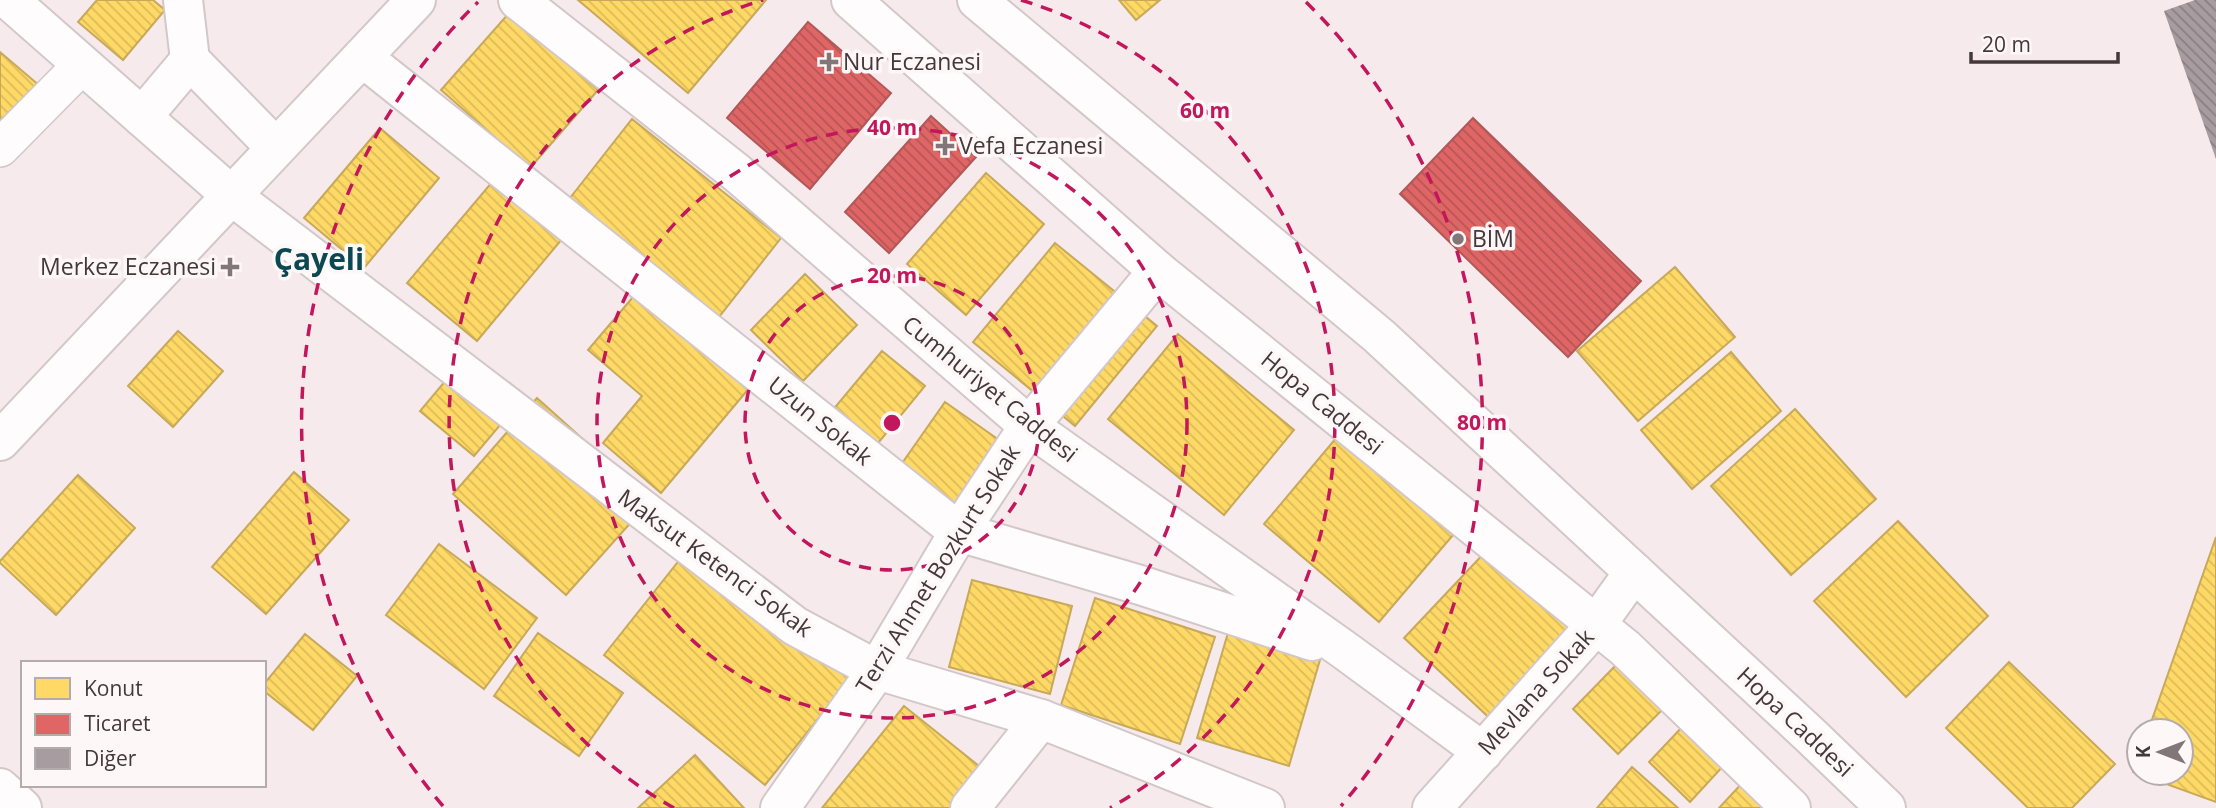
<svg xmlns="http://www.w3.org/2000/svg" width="2216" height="808" font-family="'Open Sans',sans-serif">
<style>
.homes{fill:url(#homes-back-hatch);stroke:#c7a959;stroke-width:2}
.shops{fill:url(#shops-back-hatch);stroke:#b15859;stroke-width:2}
.building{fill:url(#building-back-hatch)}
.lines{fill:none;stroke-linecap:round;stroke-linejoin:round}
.pedestrian-casing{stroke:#d2c7c9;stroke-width:40}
.minor-casing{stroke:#d2c7c9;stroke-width:42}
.tertiary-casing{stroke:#d2c7c9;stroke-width:42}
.secondary-casing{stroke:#d2c7c9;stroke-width:42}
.pedestrian{stroke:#fefcfc;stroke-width:37}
.minor{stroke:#fefcfc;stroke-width:38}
.tertiary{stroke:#fefcfc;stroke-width:38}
.secondary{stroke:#fefcfc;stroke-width:38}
.ring{fill:none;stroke:#c2185b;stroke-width:3.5;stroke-dasharray:12 9}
.poi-dot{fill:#827679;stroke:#fdf7f8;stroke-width:2.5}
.labels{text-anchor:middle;stroke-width:7;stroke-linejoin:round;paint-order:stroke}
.poi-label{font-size:23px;fill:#43383b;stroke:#fdf7f8;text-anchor:start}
.street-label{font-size:23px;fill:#43383b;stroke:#fdf7f8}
.district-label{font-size:30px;font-weight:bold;fill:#0b4852;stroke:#fdf7f8}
.centre{fill:#c2185b;stroke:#fdf7f8;stroke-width:3.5}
.ring-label{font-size:21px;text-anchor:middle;font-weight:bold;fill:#c2185b;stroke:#fdf7f8;stroke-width:7;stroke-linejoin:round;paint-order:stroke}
</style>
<defs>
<pattern id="homes-back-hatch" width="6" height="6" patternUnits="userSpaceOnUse" patternTransform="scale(1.75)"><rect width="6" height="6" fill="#ffd966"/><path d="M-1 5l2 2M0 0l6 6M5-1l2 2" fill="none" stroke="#dcbb59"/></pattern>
<pattern id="shops-back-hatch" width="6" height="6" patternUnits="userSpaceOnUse" patternTransform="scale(1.75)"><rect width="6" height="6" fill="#e06666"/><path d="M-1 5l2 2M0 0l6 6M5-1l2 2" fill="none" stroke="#b75555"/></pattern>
<pattern id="building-back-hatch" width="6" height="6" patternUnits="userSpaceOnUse" patternTransform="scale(1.75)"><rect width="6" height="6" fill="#a79c9f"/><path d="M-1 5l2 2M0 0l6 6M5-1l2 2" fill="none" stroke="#8a8083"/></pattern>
</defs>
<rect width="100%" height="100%" fill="#f7eaed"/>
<!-- homes -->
<path class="homes" d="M97 0H153L165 10 123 60 78 22Z
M578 0H766L688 93Z
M1119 0H1160L1136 20Z
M510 12 598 90 530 168 441 90Z
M0 52 40 86 0 132Z
M632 119 781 238 719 317 570 198Z
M380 128 439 178 364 268 304 218Z
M986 173 1044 224 966 315 907 264Z
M493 181 562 239 477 341 407 283Z
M1055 243 1157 326 1075 426 973 342Z
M1675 267 1735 337 1638 421 1577 351Z
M805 274 857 325 803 381 751 330Z
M639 290 751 386 661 493 603 443 642 396 588 350Z
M178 331 223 371 173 427 128 386Z
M1178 334 1294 430 1224 515 1108 419Z
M882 351 925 386 874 448 831 412Z
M1731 352 1781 411 1692 489 1641 430Z
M457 367 511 412 474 456 420 411Z
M537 398 651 500 566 595 453 494Z
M945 402 1009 447 962 515 898 469Z
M1795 409 1876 499 1791 575 1711 486Z
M1337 437 1453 535 1379 622 1264 524Z
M294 472 349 520 266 614 212 567Z
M78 475 135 528 56 615 0 563V561Z
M1898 521 1988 616 1906 697 1814 601Z
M2216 537V802L2133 772 2139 756V773H2181V731H2148Z
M439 544 537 618 484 689 386 615Z
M689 548 850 679 765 785 604 655Z
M1489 548 1598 652 1514 741 1404 638Z
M972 580 1072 606 1050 694 949 667Z
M1095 598 1215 637 1180 744 1061 705Z
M1230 626 1322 653 1289 766 1197 738Z
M538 633 623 693 579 756 494 696Z
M305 634 357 676 313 730 264 691V684Z
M1620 661 1666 706 1618 754 1573 709Z
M2009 662 2115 764 2072 808H2028L1946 728Z
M904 706 994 778 970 808H822Z
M1684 725 1725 764 1690 802 1649 762Z
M695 755 744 808H638Z
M1632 767 1678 808H1597Z
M1745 780 1774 808H1719Z"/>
<!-- shops -->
<path class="shops" d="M808 22 891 93 810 189 727 118Z
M931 116 976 157 889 253 845 212Z
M1473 118 1641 281 1568 357 1400 194Z"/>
<!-- building -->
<path class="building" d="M2195 0H2216V159L2164 11Z"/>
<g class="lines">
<!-- pedestrian casing -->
<g class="pedestrian-casing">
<path id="pedestrian" d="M0 148 82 65"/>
</g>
<!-- minor casing -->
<g class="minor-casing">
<path id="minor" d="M183 0 190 60 276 148
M518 0 737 173 1029 426 1347 652 1483 752
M362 57 959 532 1140 585 1312 641
M142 117 190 60
M0 441 416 0
M780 808 877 670 959 532 1029 426 1158 271
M970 808 1041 719
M1432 808 1596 625 1634 572"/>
</g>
<!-- tertiary casing -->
<g class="tertiary-casing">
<path id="tertiary" d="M9 0 232 196 795 626 877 670 1041 719 1265 808
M0 788 22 808"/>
</g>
<!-- secondary casing -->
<g class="secondary-casing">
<path id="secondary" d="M851 0 1158 271 1625 648 1791 808
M977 0 1379 336 1810 735 1886 808"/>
</g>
<!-- pedestrian -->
<use href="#pedestrian" class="pedestrian"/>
<!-- minor -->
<use href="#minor" class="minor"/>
<!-- tertiary -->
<use href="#tertiary" class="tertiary"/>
<!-- secondary -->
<use href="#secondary" class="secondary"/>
</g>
<!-- distance rings -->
<g class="ring">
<circle cx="892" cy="423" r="147"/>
<circle cx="892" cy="423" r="295"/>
<path d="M674 808A442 442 0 0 1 763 0M1021 0A442 442 0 0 1 1110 808"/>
<path d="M443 806A590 590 0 0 1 478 2M1306 2A590 590 0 0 1 1341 806"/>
</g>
<!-- markers -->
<g class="poi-dot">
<path d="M825.5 51.5h7v7h7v7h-7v7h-7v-7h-7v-7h7z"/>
<path d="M941.5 135.5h7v7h7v7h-7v7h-7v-7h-7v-7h7z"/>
<circle cx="1458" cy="239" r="7"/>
<path d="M226.5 256.5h7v7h7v7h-7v7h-7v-7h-7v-7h7z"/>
</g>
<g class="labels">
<!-- poi labels -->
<g class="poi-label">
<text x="843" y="70">Nur Eczanesi</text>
<text x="959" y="154">Vefa Eczanesi</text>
<text x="1472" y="247">BİM</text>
<text x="216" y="275" text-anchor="end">Merkez Eczanesi</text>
</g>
<!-- street labels -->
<g class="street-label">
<text transform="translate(990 389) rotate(39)" y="8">Cumhuriyet Caddesi</text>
<text transform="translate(1322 403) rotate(39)" y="8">Hopa Caddesi</text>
<text transform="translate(820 421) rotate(39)" y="8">Uzun Sokak</text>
<text transform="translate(715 563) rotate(36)" y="8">Maksut Ketenci Sokak</text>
<text transform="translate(938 569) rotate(-58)" y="8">Terzi Ahmet Bozkurt Sokak</text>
<text transform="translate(1536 692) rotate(-48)" y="8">Mevlana Sokak</text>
<text transform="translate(1795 722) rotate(43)" y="8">Hopa Caddesi</text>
</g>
<!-- district labels -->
<g class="district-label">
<text x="319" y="270">Çayeli</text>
</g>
</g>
<circle cx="892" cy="423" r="10" class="centre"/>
<g class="ring-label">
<text x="1205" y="118">60 m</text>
<text x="892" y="135">40 m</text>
<text x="892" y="283">20 m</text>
<text x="1482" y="430">80 m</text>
</g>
<!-- legend -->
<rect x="21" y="661" width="245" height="126" fill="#fdf7f8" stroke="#b3abac" stroke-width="2"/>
<rect x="35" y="678" width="35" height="21" fill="#ffd966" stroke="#b3abac" stroke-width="2"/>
<text x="84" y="696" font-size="21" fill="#43383b">Konut</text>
<rect x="35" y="714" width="35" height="21" fill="#e06666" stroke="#b3abac" stroke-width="2"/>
<text x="84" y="731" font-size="21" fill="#43383b">Ticaret</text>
<rect x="35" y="748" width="35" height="21" fill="#a79c9f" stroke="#b3abac" stroke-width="2"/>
<text x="84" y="766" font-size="21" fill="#43383b">Diğer</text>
<!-- north arrow -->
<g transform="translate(2160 752) rotate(270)"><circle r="33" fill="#fdf7f8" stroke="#b3abac" stroke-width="2"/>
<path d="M0-5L12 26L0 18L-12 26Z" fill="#827679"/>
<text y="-10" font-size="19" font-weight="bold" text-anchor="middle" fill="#43383b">K</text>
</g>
<!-- scale -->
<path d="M1971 52v10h147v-10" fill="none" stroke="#43383b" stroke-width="3.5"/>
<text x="1982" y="52" font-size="21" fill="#43383b" stroke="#fdf7f8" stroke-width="5" paint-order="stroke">20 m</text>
</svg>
